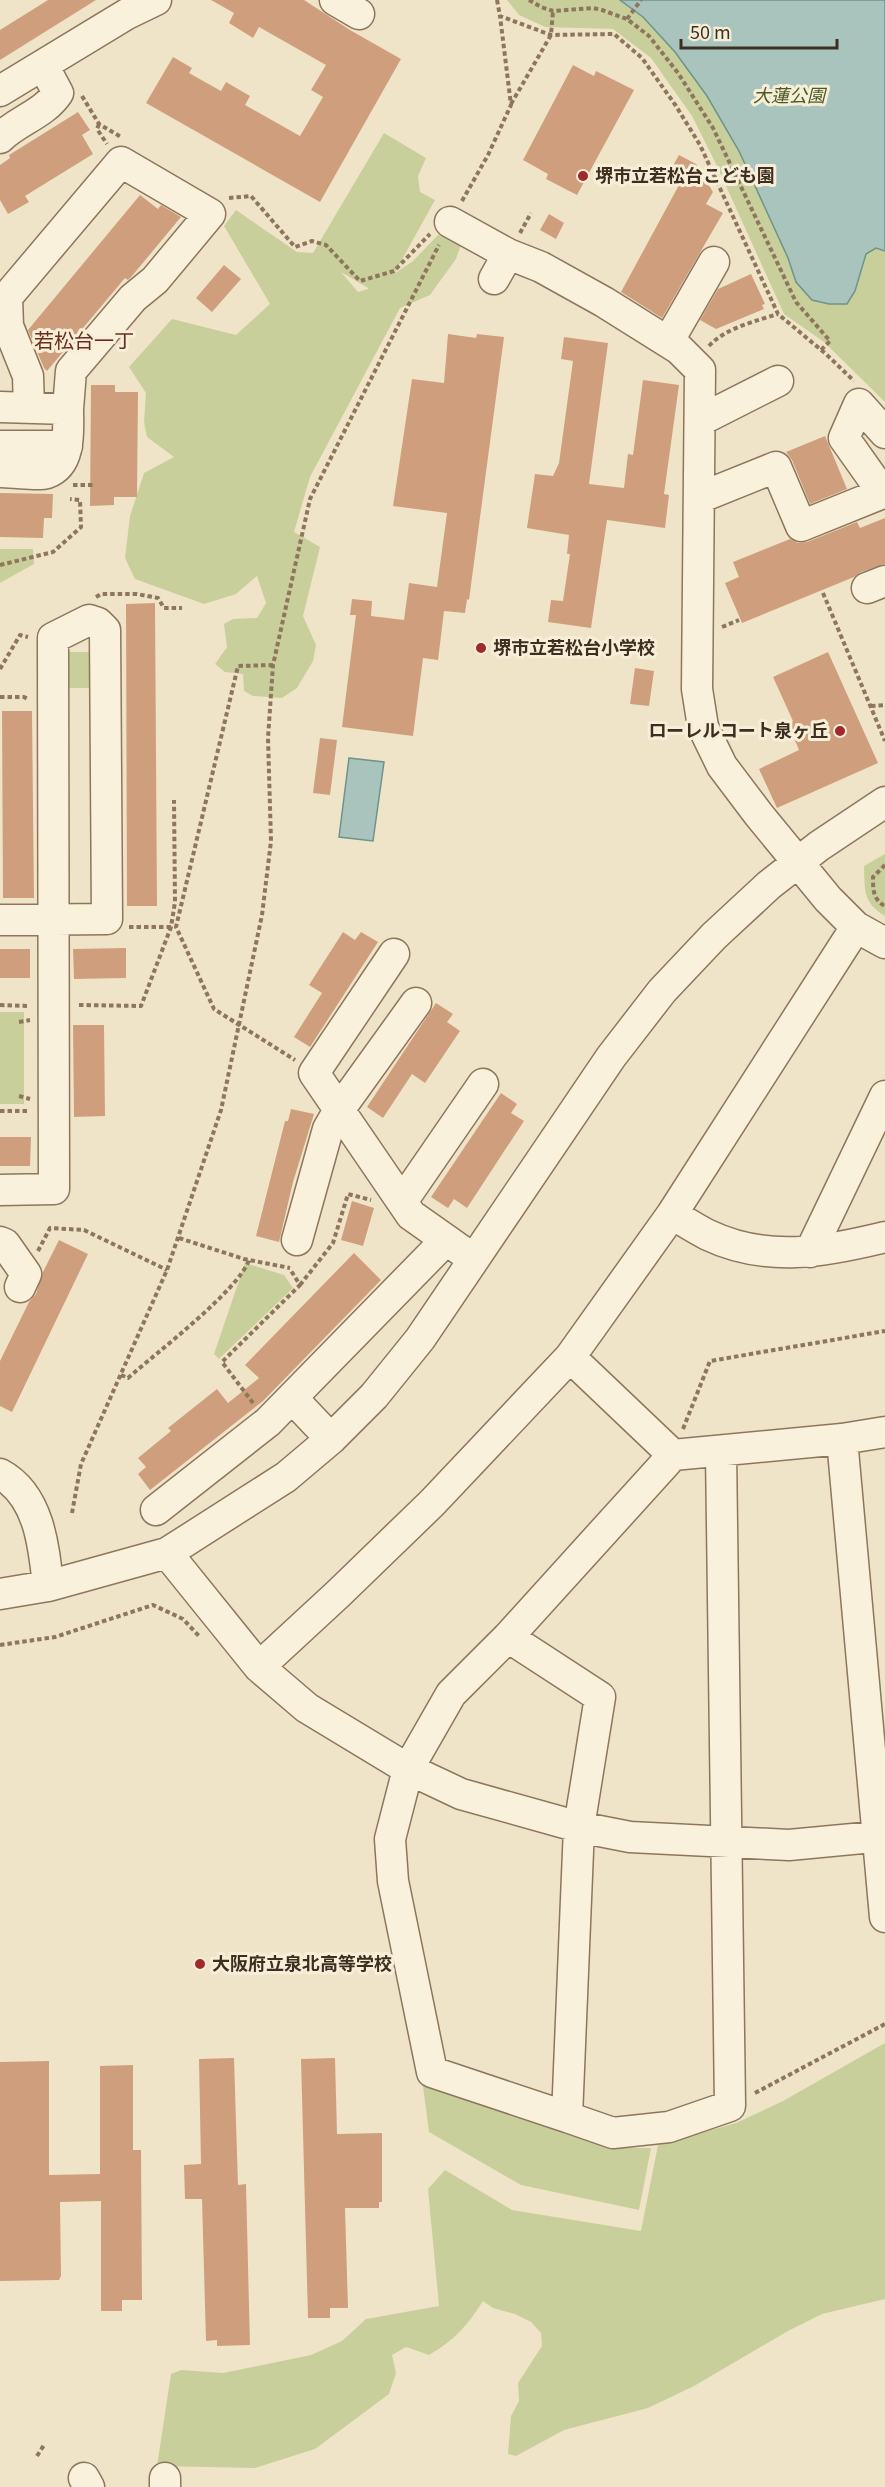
<svg xmlns="http://www.w3.org/2000/svg" width="885" height="2487" font-family="Georgia,'Noto Sans JP',serif">
<style>
.green{fill:#c9cf9b;fill-rule:evenodd}
.water{fill:#a9c4bc;stroke:#6f938a;stroke-width:1.5}
.building{fill:#cf9f7d}
.lines{fill:none;stroke-linecap:round;stroke-linejoin:round}
.minor-casing{stroke:#8d765c;stroke-width:33}
.path{stroke:#8d765c;stroke-width:4;stroke-dasharray:4.5 3;stroke-linecap:butt}
.minor{stroke:#faf1dc;stroke-width:30}
.poi-dot{fill:#9e2a2b;stroke:#f7eed8;stroke-width:2}
.labels{text-anchor:middle;stroke-width:6;stroke-linejoin:round;paint-order:stroke}
.park-label{font-size:18px;font-style:italic;fill:#4d5a26;stroke:#f7eed8}
.poi-label{font-size:18px;font-weight:bold;fill:#3d2e20;stroke:#f7eed8;text-anchor:start}
.neighbourhood-label{font-size:20px;fill:#6b2e1e;stroke:#f7eed8}
</style>
<rect width="100%" height="100%" fill="#f0e4c8"/>
<!-- green -->
<path class="green" d="M507 0H885V402L824 342 784 314 716 164 692 116 651 58 613 29 545 27 519 15Z
M384 133 426 158 418 176 420 192 435 200 394 274 413 261 438 235 462 241 456 259 430 295 400 308 310 477 294 532 320 547 303 616 316 645 313 661 297 688 282 698 253 696 244 691 243 674 225 672 215 664 227 647 224 624 233 619 257 618 266 603 257 576 236 594 204 604 135 579 125 558 130 516 144 473 174 457 147 437 144 422 146 393 129 367 172 319 236 335 270 304 224 226 236 210 297 252 313 253ZM341 272 368 288V289L358 292Z
M0 549H33L34 564 0 583Z
M61 652H96V688H61Z
M885 854V916C862 902 865 890 864 866Z
M0 1012H24V1104H0Z
M245 1263 284 1275 293 1288 219 1359 214 1354Z
M885 2043V2299L822 2314 788 2331 694 2386 648 2408 564 2430 516 2456 508 2454 511 2416 519 2401 518 2383 542 2346 541 2333 531 2322 515 2314 493 2308 483 2301C466 2327 456 2339 429 2355L406 2347 392 2355 396 2373 389 2394 315 2449 255 2468 157 2466 171 2374 181 2370 223 2373 311 2355 342 2341 366 2319 439 2306 428 2189 445 2170 512 2210 641 2231 658 2145 736 2123 783 2101Z
M422 2079 599 2140 631 2148H651L639 2210 521 2185 429 2132Z"/>
<!-- water -->
<path class="water" d="M620 0H885V251L876 248 866 254 855 291 847 304H829L812 300 796 282 788 258 739 151 707 96 675 52 643 17Z
M349 758 384 762 373 841 339 837Z"/>
<!-- building -->
<path class="building" d="M48 0H96L0 60V30Z
M211 0H304L350 30 401 59 320 202 146 103 173 57 192 68 189 73 221 91 226 82 250 96 245 105 300 136 323 97 311 90 326 65 259 27 253 38 229 23 234 13Z
M573 65 594 76 596 71 634 90 577 195 546 179 548 174 523 160Z
M78 112 90 130 82 135 93 154 25 196 29 202 8 214 0 200V165L10 158 9 155Z
M679 155 696 164 713 192 706 204 723 213 662 318 621 292 679 185 666 178Z
M140 195 158 209 161 205 181 217 132 276 128 280 125 278 47 371 44 368 28 330Z
M549 214 564 223 556 239 540 230Z
M224 265 241 279 212 312 196 298Z
M751 274 765 304 762 305 764 309 716 329 700 320 718 289Z
M448 334 476 338 477 334 504 337 469 600 467 599 465 613 444 611 438 660 423 658 413 736 342 727 356 615H350L352 599 372 601 371 616 404 620 409 583 437 587 447 513 393 506 412 379 444 383Z
M564 337 608 343 589 484 624 488 628 454 633 455 643 380 679 385 664 494 669 495 665 528 607 520 591 628 548 622 551 600 563 601 570 554H567L569 535 527 528 535 474 553 476 559 463 573 361 561 359Z
M91 385H115V392H138L137 497H114V505L90 506Z
M825 436 847 489 810 504 792 460 786 452Z
M0 493 53 494 52 518H44L43 538 0 537Z
M885 518V564L861 572 854 577 742 623 725 583 739 577 733 562 790 539 798 543 807 542 857 522 860 528Z
M155 603 157 906H127L126 604Z
M828 652 878 763 777 808 759 769 799 750 788 724 793 721 773 677Z
M635 668 654 671 649 706 630 704Z
M2 711H32L34 898H3Z
M320 738 337 740 330 795 313 793Z
M343 932 355 940 361 932 378 942 310 1047 294 1037 322 993 309 985Z
M126 948V978L74 979 73 949Z
M0 949H30V978H0Z
M436 1003 453 1014 447 1022 460 1031 425 1083 412 1074 383 1118 367 1107Z
M73 1025H104L105 1116 74 1117Z
M501 1093 517 1104 511 1113 524 1121 467 1208 454 1199 448 1208 431 1197Z
M291 1109 314 1114 293 1182 279 1242 256 1236 285 1121H288Z
M0 1137H31L30 1166H0Z
M352 1201 374 1208 363 1246 341 1240Z
M59 1240 88 1254 12 1412 0 1406V1361L29 1302 36 1294 43 1272Z
M354 1253 381 1280 263 1401 150 1490 138 1474 146 1467 138 1458 171 1431 168 1428 217 1389 228 1403 259 1378 245 1365Z
M234 2058 238 2185 246 2184 250 2345 217 2346V2340L206 2341 202 2199H185L184 2165 201 2164 199 2059Z
M335 2058 337 2134 382 2133V2202H379V2208H345L348 2308H330V2318H308L301 2059Z
M49 2061V2175L100 2174V2066L133 2065V2150H141L142 2300H122V2311H101V2201L60 2202 61 2276 59 2280 0 2281V2062Z"/>
<g class="lines">
<!-- minor casing -->
<g class="minor-casing">
<path id="minor" d="M335 0 359 14
M0 91 127 14 156 0
M0 138C17 121 44 114 58 93L43 65
M450 222 508 254 541 267 604 302 679 349 700 370 697 689 703 727 722 766 759 815 828 899 856 927 885 943
M494 279 508 254
M668 342 714 262
M0 407 68 409C68 429 72 464 47 473 38 476 11 472 0 472
M29 408 28 376 8 326 7 297 121 162 210 214 155 280 133 298 71 371 68 409
M701 420 778 381
M0 446H67
M699 498 776 467 801 526 883 493 844 438 859 404 885 433
M867 588 885 581
M0 920 107 919 105 630 98 623 89 620 53 638C55 822 53 1006 54 1189L0 1190
M394 954 314 1073 411 1215 462 1251
M400 1199 408 1193 483 1084
M672 1214C684 1221 696 1229 708 1235 767 1263 824 1252 885 1237
M297 1240 328 1129 339 1110 416 1003
M0 1242 5 1244 26 1274 20 1287
M810 1252 885 1096
M570 1357 673 1455 842 1439 885 1432
M293 1399 331 1439
M842 1439 885 1917
M0 1474C39 1495 44 1546 48 1586
M156 1510 268 1422 446 1240
M167 1553 259 1667 307 1708 408 1769 461 1794 579 1827 630 1837 789 1845 885 1836
M0 1594 48 1586 167 1553 286 1477 331 1439 374 1396 420 1339 611 1057 662 991 714 936 769 885 819 846 885 802
M508 1637 600 1697 579 1827 567 2117 613 2133 669 2127 730 2106 721 1452
M259 1667 338 1594 432 1503 570 1357 672 1214 856 927
M567 2117 432 2072 393 1881 390 1839 408 1769 451 1694 508 1637 673 1455
M84 2478 89 2487
M165 2487V2478"/>
</g>
<!-- path -->
<path class="path" d="M497 0 500 16 551 35 614 34 642 58 676 106 700 145 778 314 826 354 854 381
M529 0 541 7 553 11 593 8 602 10 627 19 649 36 678 73 713 128 796 302 830 341 821 350
M627 19 641 0
M82 96 99 124 121 137
M511 104 551 35 553 11
M99 124 97 129 107 144
M229 198 251 196 295 247 312 241 326 245 360 281 394 271 430 234
M462 201 488 155 511 105 500 16
M520 233 531 213
M709 346C725 328 756 321 778 314
M73 485H94
M0 565 53 552 81 527 80 500 70 499
M823 593 885 741
M96 597 101 594H137L158 598 164 608H182
M722 627 739 620
M273 665 238 666 176 927 214 1009 295 1060
M0 669 20 635 28 637
M0 697H24L28 699
M871 706 885 705
M885 865 873 877C873 889 873 900 885 906
M129 927H172
M0 1005 29 1006
M79 1005 141 1006 171 927 175 902 174 800
M19 1022 30 1020
M19 1096 30 1099
M0 1111H29
M179 1238 244 1259 290 1268
M38 1251 50 1228 84 1230 167 1270
M300 1285 333 1243 348 1194 371 1200
M121 1375 128 1378C156 1353 238 1291 249 1260
M253 1403 222 1362 300 1285 290 1269
M683 1429 710 1361 885 1331
M72 1513 81 1464 167 1270 221 1110 262 915 271 841 268 738 273 665 310 499 439 245
M0 1645 55 1637 153 1605 183 1619 199 1636
M755 2093 885 2024
M37 2456 44 2445"/>
<!-- minor -->
<use href="#minor" class="minor"/>
</g>
<!-- markers -->
<g class="poi-dot">
<circle cx="583" cy="176" r="6"/>
<circle cx="481" cy="648" r="6"/>
<circle cx="840" cy="731" r="6"/>
<circle cx="200" cy="1964" r="6"/>
</g>
<g class="labels">
<!-- park labels -->
<g class="park-label">
<text x="789" y="102">大蓮公園</text>
</g>
<!-- poi labels -->
<g class="poi-label">
<text x="595" y="182">堺市立若松台こども園</text>
<text x="493" y="654">堺市立若松台小学校</text>
<text x="828" y="737" text-anchor="end">ローレルコート泉ヶ丘</text>
<text x="212" y="1970">大阪府立泉北高等学校</text>
</g>
<!-- neighbourhood labels -->
<g class="neighbourhood-label">
<text x="84" y="348">若松台一丁</text>
</g>
</g>
<!-- scale -->
<path d="M681 39v9h156v-9" fill="none" stroke="#3d2e20" stroke-width="3"/>
<text x="690" y="39" font-size="18" fill="#3d2e20" stroke="#f7eed8" stroke-width="4.5" paint-order="stroke">50 m</text>
</svg>
